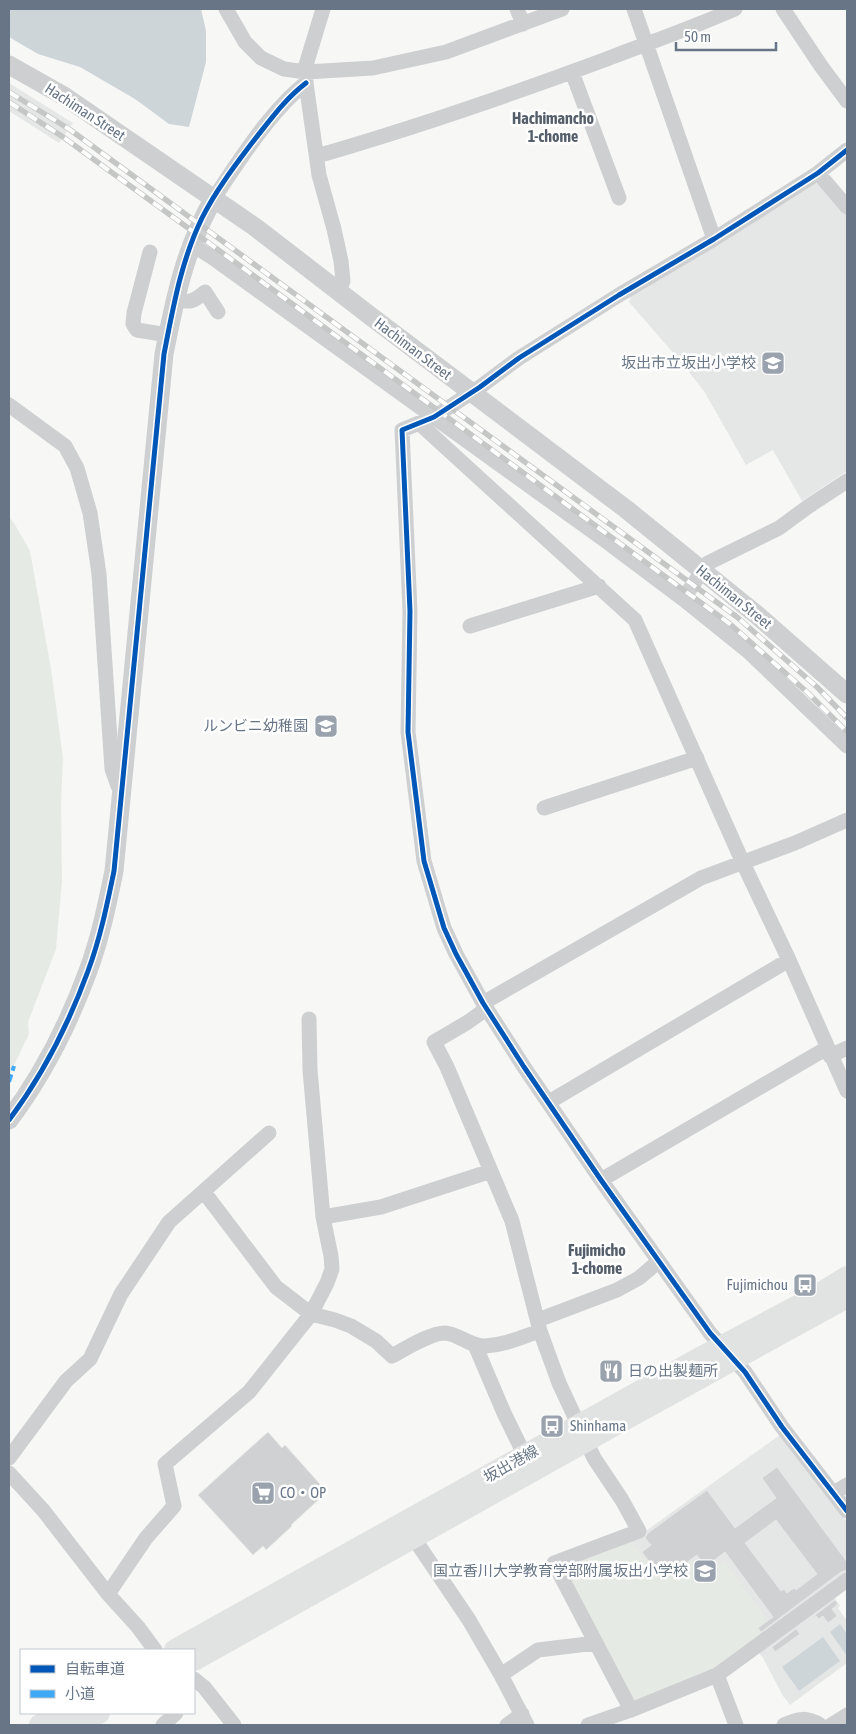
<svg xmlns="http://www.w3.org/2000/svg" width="856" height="1734" font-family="'Asap Condensed','Noto Sans JP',sans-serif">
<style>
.built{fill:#e5e7e7}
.green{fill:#e6eae4}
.water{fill:#ced5d9}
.building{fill:#d0d1d2;stroke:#e6e6e6;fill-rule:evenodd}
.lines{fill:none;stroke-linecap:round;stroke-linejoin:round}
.minor{stroke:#cecfd1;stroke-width:15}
.tertiary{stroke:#cecfd1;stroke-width:19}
.primary{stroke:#e1e2e2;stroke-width:22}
.rail-casing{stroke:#c5c6c6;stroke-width:5.5}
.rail{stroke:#fff;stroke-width:4;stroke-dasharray:11;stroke-linecap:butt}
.quiet{stroke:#3fa9f5;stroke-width:4;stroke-dasharray:8 4;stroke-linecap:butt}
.cycleway-casing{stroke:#fff;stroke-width:8}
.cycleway{stroke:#0057b8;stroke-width:5}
.labels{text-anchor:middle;stroke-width:5;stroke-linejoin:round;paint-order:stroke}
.street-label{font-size:15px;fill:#677586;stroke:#fff}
.poi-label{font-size:15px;fill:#677586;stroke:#fff;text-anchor:end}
.neighbourhood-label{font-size:16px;font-weight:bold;fill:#555f6b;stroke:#fff}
</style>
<rect width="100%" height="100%" fill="#f7f7f6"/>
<!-- built -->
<path class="built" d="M9 83 73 123 59 143 9 111Z
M813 183 823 184 847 212V471L802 501 773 450 746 465 704 391 681 362 629 302 632 293Z
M781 1434 847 1522V1574L828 1588 840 1606 838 1608 847 1621V1663L790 1705 783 1696 763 1658 752 1644 562 1564 643 1533Z"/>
<!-- green -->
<path class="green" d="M9 517 14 523 30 551 51 669 63 758 61 803 62 881 56 949 28 1022 29 1034 9 1076Z
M629 1538 663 1582 695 1559 706 1574 724 1561 773 1629 714 1672 634 1703 562 1564Z"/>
<!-- water -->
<path class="water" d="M9 9H201L206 31V62L189 127 169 124 135 99 80 67 38 54 9 37Z
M840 1624 847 1634V1656L830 1632Z
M823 1637 840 1661 799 1691 782 1667Z"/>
<!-- building -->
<path class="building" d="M268 1432 282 1448 285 1445 327 1492 291 1525 292 1526 266 1550 263 1546 253 1555 198 1495Z
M777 1467 847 1562V1570L841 1572 761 1632 758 1628 773 1617 725 1552 705 1567 697 1555 664 1579 657 1569 656 1571 642 1552 651 1545 645 1538 648 1533 707 1490 735 1528 776 1498 762 1478ZM776 1520 817 1574 796 1590 794 1588 787 1593 784 1589 781 1591 745 1543Z
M835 1600 838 1604 832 1609 837 1616 828 1623 823 1616 819 1619 815 1615Z
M796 1629 800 1634 775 1652 772 1647Z"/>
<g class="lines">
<!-- minor -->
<path class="minor" d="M226 9 245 42 261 58 284 69 306 72 373 68 446 52 562 9
M323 9 306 65V83L319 175 334 229 341 261 343 281 339 291
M517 9 523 24
M634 9 714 239
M783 9 821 66 847 101
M572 72 619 198
M847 150 818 173 714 239 619 295 519 358 480 387 434 417 402 430 410 611 408 732 424 861 444 928 456 954 483 1003 524 1067 601 1180 710 1333 745 1372 782 1427 847 1511
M317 156C414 128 510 95 604 60 648 43 692 28 735 9
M818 173 847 207
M214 198C239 161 271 110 306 83
M191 244 213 258 603 539 683 599 750 653 847 746
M150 252 134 313 133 324 137 330 168 335
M175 299C190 303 193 302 205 292L218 312
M9 405 65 446 77 468 90 513 99 574 112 769 118 786 123 788
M420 424 635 620 743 863 789 960 847 1091
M683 599 708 563 779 528 809 506 847 481
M470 626 599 586
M544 808 697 758
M483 1003 701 878 795 843 847 820
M486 1009 468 1022 434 1042 447 1067 512 1221 540 1331 559 1383 594 1458 622 1500 639 1531 554 1563 631 1710
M830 1056 847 1048
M549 1102 789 960
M601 1180 827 1048
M204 1192 276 1287 311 1314 335 1320 351 1326 376 1341 392 1356C405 1349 430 1333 445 1333 459 1334 471 1347 485 1346 505 1345 522 1337 540 1331
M323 1217 381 1207 491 1171
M538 1320 617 1290 639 1278 659 1261
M475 1345 504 1413 525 1456
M9 1458 66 1381 90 1359 121 1294 169 1222 269 1133
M9 1473 43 1510 108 1594 138 1627 155 1650
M834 1493 847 1485
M409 1531 469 1620 501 1675 527 1725
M108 1594 146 1538 174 1506 165 1464 249 1392 311 1314 327 1283 332 1269 331 1256 323 1217 310 1070 309 1019
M501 1675 538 1650 596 1643
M717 1675 736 1725
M194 1679 204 1687 234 1725
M163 1725 176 1713
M507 1725 522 1714
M588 1725 631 1710 717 1675 847 1580
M784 1725C798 1718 807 1717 820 1725
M831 1725 847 1715"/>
<!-- tertiary -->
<path class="tertiary" d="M9 65 64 96 255 227 373 318 626 509 757 615 847 694
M9 1120C42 1076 69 1023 88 971 100 939 107 905 114 871L164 354C175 298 185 248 214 198"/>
<!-- primary -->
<path class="primary" d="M175 1650 698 1359 813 1298 847 1277
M194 1660 620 1422 847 1297
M40 1725 63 1713
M76 1725 99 1713"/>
<!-- rail casing -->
<g class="rail-casing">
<path id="rail" d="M9 92 69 129 737 617 817 687 847 718
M9 102 63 137 261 281 730 624 808 693 847 732"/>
</g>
<!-- rail -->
<use href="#rail" class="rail"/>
<!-- quiet -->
<path class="quiet" d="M9 1082 14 1066"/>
<!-- cycleway casing -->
<g class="cycleway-casing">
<path id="cycleway" d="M847 150 818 173 714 239 619 295 519 358 480 387 434 417 402 430 410 611 408 732 424 861 444 928 456 954 483 1003 524 1067 601 1180 710 1333 745 1372 782 1427 847 1511
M9 1120C42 1076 69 1023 88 971 100 939 107 905 114 871L164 354C173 308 181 261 202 218 216 190 236 164 255 139 271 119 285 99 306 83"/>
</g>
<!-- cycleway -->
<use href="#cycleway" class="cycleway"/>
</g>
<!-- icons -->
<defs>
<g id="school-square" transform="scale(1.25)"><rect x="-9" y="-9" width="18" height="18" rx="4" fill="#99a2ad" stroke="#fff"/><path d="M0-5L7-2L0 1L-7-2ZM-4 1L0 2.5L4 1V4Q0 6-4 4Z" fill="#fff"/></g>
<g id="bus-square" transform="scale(1.25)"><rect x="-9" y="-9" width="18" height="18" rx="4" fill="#99a2ad" stroke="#fff"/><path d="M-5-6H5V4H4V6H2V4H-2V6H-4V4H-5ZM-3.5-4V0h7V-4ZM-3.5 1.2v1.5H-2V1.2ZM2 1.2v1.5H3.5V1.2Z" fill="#fff"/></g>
<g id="restaurant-square" transform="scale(1.25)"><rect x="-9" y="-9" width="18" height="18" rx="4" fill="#99a2ad" stroke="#fff"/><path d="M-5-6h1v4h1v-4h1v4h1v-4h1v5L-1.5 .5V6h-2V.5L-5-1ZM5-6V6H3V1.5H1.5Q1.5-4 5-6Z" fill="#fff"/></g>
<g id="supermarket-square" transform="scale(1.25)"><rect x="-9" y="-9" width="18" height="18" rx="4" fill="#99a2ad" stroke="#fff"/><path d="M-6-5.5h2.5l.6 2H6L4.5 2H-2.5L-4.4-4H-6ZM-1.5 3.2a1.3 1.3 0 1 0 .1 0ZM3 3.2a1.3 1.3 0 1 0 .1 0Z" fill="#fff"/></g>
</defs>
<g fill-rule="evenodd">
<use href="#school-square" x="773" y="363"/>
<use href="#school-square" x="326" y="726"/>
<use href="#bus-square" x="805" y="1285"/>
<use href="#restaurant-square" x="611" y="1371"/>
<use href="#bus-square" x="552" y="1426"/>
<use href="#supermarket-square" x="263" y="1493"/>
<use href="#school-square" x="705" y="1571"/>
</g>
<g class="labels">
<!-- street labels -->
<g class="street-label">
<text transform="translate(85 112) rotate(33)" y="5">Hachiman Street</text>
<text transform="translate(413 349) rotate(37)" y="5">Hachiman Street</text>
<text transform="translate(734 597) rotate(39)" y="5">Hachiman Street</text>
<text transform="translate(511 1464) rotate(-29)" y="5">坂出港線</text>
</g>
<!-- poi labels -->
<g class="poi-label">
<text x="756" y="368">坂出市立坂出小学校</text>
<text x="308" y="731">ルンビニ幼稚園</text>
<text x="788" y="1290">Fujimichou</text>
<text x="628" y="1376" text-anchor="start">日の出製麺所</text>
<text x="570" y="1431" text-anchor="start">Shinhama</text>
<text x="280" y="1498" text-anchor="start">CO・OP</text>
<text x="688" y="1576">国立香川大学教育学部附属坂出小学校</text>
</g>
<!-- neighbourhood labels -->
<g class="neighbourhood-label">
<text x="553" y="124">Hachimancho<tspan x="553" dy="18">1-chome</tspan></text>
<text x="597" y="1256">Fujimicho<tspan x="597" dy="18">1-chome</tspan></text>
</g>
</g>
<!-- border -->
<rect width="856" height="1734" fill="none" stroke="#677586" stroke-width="20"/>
<!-- legend -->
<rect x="20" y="1649" width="175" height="65" fill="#ffffff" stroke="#c2c8cf"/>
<rect x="30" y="1665" width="25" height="8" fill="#0057b8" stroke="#c2c8cf"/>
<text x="65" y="1674" font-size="15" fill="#677586">自転車道</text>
<rect x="30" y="1690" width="25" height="8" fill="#3fa9f5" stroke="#c2c8cf"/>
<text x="65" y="1699" font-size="15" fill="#677586">小道</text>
<!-- scale -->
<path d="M676 42v8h100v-8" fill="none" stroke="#677586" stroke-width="2.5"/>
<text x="684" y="42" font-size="15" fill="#677586" stroke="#ffffff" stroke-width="4" paint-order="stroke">50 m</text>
</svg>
